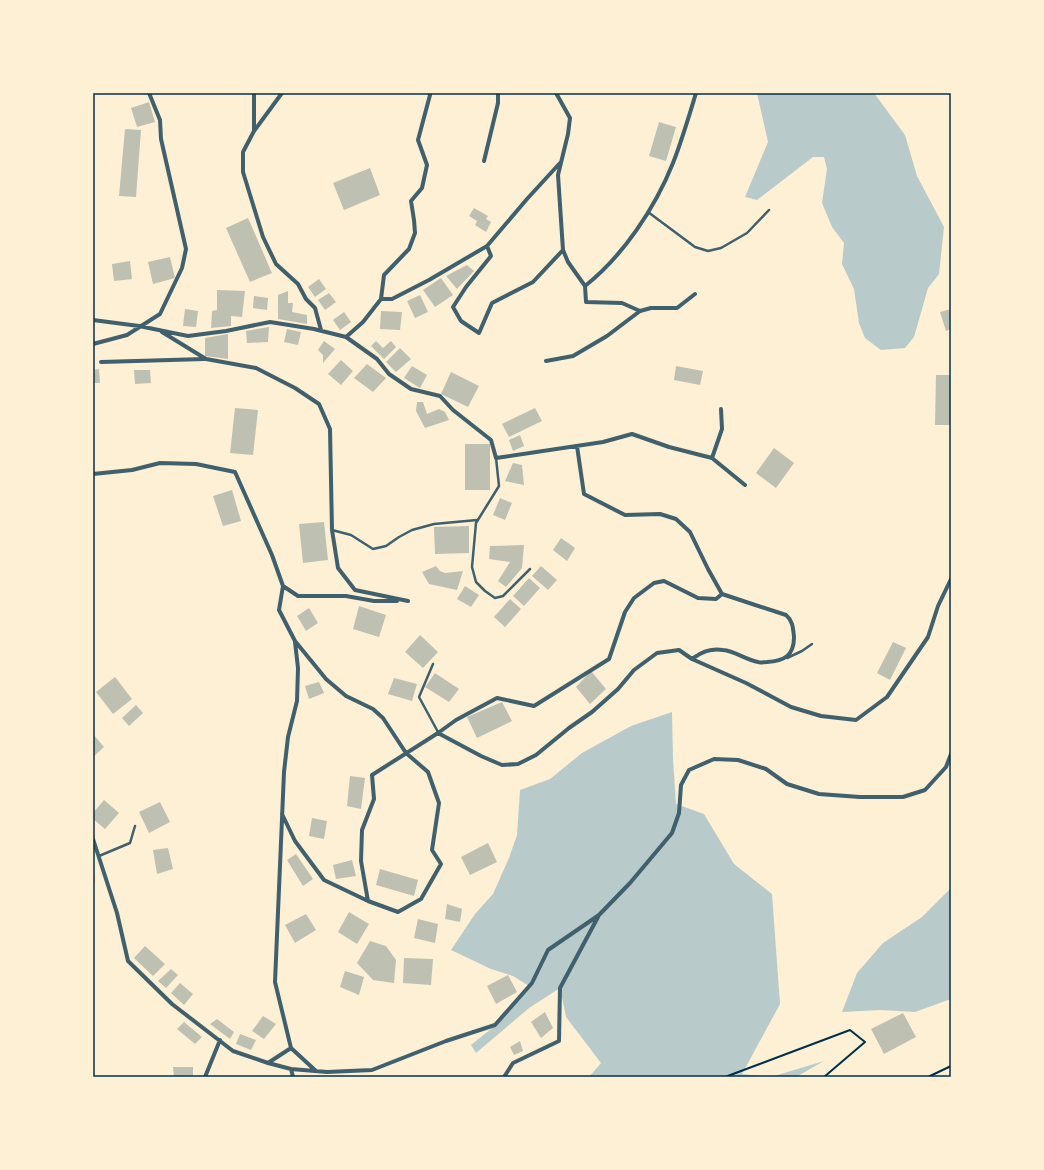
<svg xmlns="http://www.w3.org/2000/svg" width="1044" height="1170" font-family="Rubik,sans-serif">
<style>
.green{fill:#b9caca}
.building{fill:#bec0b2}
.lines{fill:none;stroke-linecap:round;stroke-linejoin:round}
.path{stroke:#003049;stroke-width:2}
.service{stroke:#3f606c;stroke-width:2.5}
.minor{stroke:#3f606c;stroke-width:4}
.neatline{fill:none;stroke:#003049;stroke-width:1.5}
</style>
<rect width="100%" height="100%" fill="#fdf0d5"/>
<!-- green -->
<path class="green" d="M757 93H874L905 135 917 176 944 227 939 274 928 288 914 337 905 348 881 350 865 338 859 323 854 289 842 264 844 243 832 227 822 203 827 169 824 157H813L757 200 745 197 768 142Z
M672 712 673 759 676 804 704 814 734 864 772 894 780 1004 742 1074 771 1077 824 1061 796 1077H589L601 1063 566 1017 560 988 529 1008 476 1053 471 1045 501 1021 529 986 513 976 491 969 451 950 475 914 493 894 509 858 517 835 520 790 550 779 582 753 631 726Z
M951 888V999L915 1012 880 1010 842 1012 857 973 883 943 922 917Z"/>
<!-- building -->
<path class="building" d="M149 102 155 122 137 127 131 108Z
M659 122 676 127 666 161 649 156Z
M125 129 141 130 136 197 119 196Z
M370 168 380 195 344 210 333 183Z
M474 208 488 216 486 219 491 222 486 232 475 225 477 221 469 216Z
M248 218 272 273 250 282 226 228Z
M170 257 175 278 153 284 148 262Z
M130 261 132 279 114 281 112 264Z
M467 265 474 271 457 289 446 276Z
M441 278 453 295 435 307 423 290Z
M319 279 326 289 315 297 308 287Z
M217 290 245 291 242 317 231 316V326L211 328 212 311 217 310Z
M288 291V303H293L292 312 307 315V324L278 319V295Z
M329 293 336 302 325 310 318 300Z
M420 295 428 312 415 318 407 301Z
M254 296 268 298 267 310 253 308Z
M185 309 198 311 196 327 183 326Z
M951 309V329L946 331 940 312Z
M381 311 402 312 400 330 380 329Z
M344 312 351 322 340 330 333 320Z
M269 327 268 342 247 343 246 331Z
M287 329 301 332 298 345 284 342Z
M228 334V359L205 356V338Z
M324 341 335 349 323 363V355L318 350Z
M376 341 383 348 391 341 396 347 384 359 371 346Z
M400 348 411 359 396 372 386 362Z
M341 360 353 371 341 385 328 374Z
M367 364 386 378 373 392 354 378Z
M412 366 427 375 420 388 404 378Z
M676 366 703 371 700 385 674 380Z
M99 369 100 383H93V370Z
M134 370H150L151 383 135 384Z
M451 372 479 386 468 407 441 394Z
M936 375H951V425H935Z
M417 402H423L427 414 439 409 445 412 449 420 425 428 416 411Z
M235 408 258 410 253 455 230 453Z
M535 408 542 421 509 437 502 424Z
M520 435 524 446 513 451 509 440Z
M465 444H490V490H465Z
M774 448 794 463 776 488 756 473Z
M513 463 522 465 524 485 505 481Z
M232 490 241 521 223 526 213 496Z
M500 498 512 503 505 520 493 515Z
M324 522 328 560 303 563 299 524Z
M469 526V553L435 554 434 527Z
M561 538 575 548 567 561 553 550Z
M524 545 522 568 506 587 498 581 510 562 489 559 490 546Z
M436 566 440 571 445 573 463 571 457 590 429 584 422 572Z
M541 566 557 580 548 590 532 576Z
M529 578 540 588 524 606 513 596Z
M465 586 479 595 471 607 457 599Z
M510 599 521 609 505 627 494 617Z
M359 606 386 615 379 637 353 629Z
M309 608 318 623 306 631 297 616Z
M420 635 438 652 423 668 405 652Z
M893 642 906 648 890 680 877 673Z
M591 671 606 689 590 704 576 687Z
M435 673 459 689 449 702 425 687Z
M115 677 132 699 113 714 96 692Z
M394 678 417 684 412 701 388 694Z
M319 682 324 693 309 699 305 686Z
M502 702 512 721 477 738 467 717Z
M136 705 143 713 129 726 122 718Z
M93 734 104 747 93 757Z
M350 776 365 778 361 809 347 806Z
M104 800 119 813 105 829 93 819V813Z
M160 802 170 822 149 833 139 812Z
M312 818 327 821 324 839 309 836Z
M488 843 497 862 470 875 461 857Z
M168 848 173 869 157 874 153 850Z
M296 854 313 879 303 886 287 860Z
M352 860 356 876 336 879 333 865Z
M93 869H94L95 883H93Z
M380 869 418 880 414 896 376 885Z
M447 904 462 909 460 922 445 919Z
M349 912 369 924 357 944 338 932Z
M306 914 316 930 295 943 285 925Z
M418 919 438 924 435 943 414 938Z
M370 941 386 946 396 960 394 983 373 980 357 963Z
M145 946 165 964 153 976 134 958Z
M404 958 433 959 431 985 403 983Z
M171 969 178 975 166 988 158 981Z
M345 971 364 977 359 995 340 987Z
M508 975 517 992 496 1004 487 986Z
M180 983 193 994 184 1005 171 993Z
M545 1012 553 1028 541 1038 531 1022Z
M903 1013 916 1037 884 1054 871 1029Z
M263 1016 276 1024 264 1039 252 1031Z
M217 1019 234 1032 230 1039 210 1024Z
M184 1022 202 1037 195 1044 177 1029Z
M240 1034 256 1040 251 1050 236 1044Z
M520 1041 523 1051 514 1055 510 1047Z
M173 1067H193V1077H174Z"/>
<g class="lines">
<!-- path -->
<path class="path" d="M725 1077 850 1030 865 1042 824 1077
M928 1077 951 1066"/>
<!-- service -->
<path class="service" d="M648 212 695 247 708 251 721 248 747 233 769 210
M496 458 499 486 476 523 472 567 476 582 485 591 495 598 503 596 530 569
M332 530 351 535 373 549 386 546 399 537 412 530 434 524 477 520
M787 658 802 651 812 644
M433 664 419 697 438 732
M99 856 130 843 135 826"/>
<!-- minor -->
<path class="minor" d="M254 93V131L243 152V172L263 237 276 264 298 284 306 299 315 308 321 330
M556 93 570 118 568 134 558 175 563 250 568 262 585 286 586 302 622 303 640 311 651 308H677L695 294
M254 131 282 93
M484 161 498 103V93
M487 246 491 256 466 287 453 307 461 321 479 333 492 303 533 282 563 250
M585 286C623 256 655 208 673 163 682 140 689 116 696 93
M381 299 384 275 409 249 415 233 414 220 411 201 422 188 427 165 418 140 430 95 429 93
M93 320 139 326 188 336 226 331 270 322 314 329 346 337 377 359 389 374 411 389 440 396 453 410 491 440 496 458 603 442 632 434 669 447 712 458 722 429 721 409
M162 332 206 359 256 368 295 388 319 404 330 429 332 530 338 568 355 590 408 601
M346 337 363 322 381 299H392L429 280 487 246 527 199 560 163
M93 344 127 335 160 314 182 268 186 249 161 139 160 120 149 93
M546 361 573 356 607 336 640 311
M101 362 205 359
M577 446 584 494 625 515 660 514 676 519 690 532 708 569 722 594
M712 458 745 485
M93 474 132 470 160 463 196 464 235 472 272 555 283 586 279 610 295 641 326 679 346 696 373 709 383 718 406 753 428 772 439 803 432 850 441 864 421 899 398 912 368 901 324 880 295 841 282 814
M283 586 298 596H346L374 601H397
M692 659C702 652 710 648 723 650 735 651 746 660 758 662 760 663 764 662 767 662 784 661 794 656 794 637 793 628 793 621 786 615L722 594
M438 733 456 720 497 698 534 706 609 659 625 612 634 598 654 583 664 581 698 598 716 599 722 594
M93 839 117 913 128 961 172 1004 233 1051 268 1063 291 1069 327 1072 372 1070 446 1041 495 1025 532 983 548 950 599 915 630 883 672 833 679 813 681 785 689 770 714 759 738 760 766 769 787 784 819 794 860 797H903L925 790 946 767 951 754
M368 901 361 861 362 830 374 799 372 775 438 733 481 756 502 765 518 764 536 755 569 728 592 712 618 689 634 670 657 653 679 650 692 659 746 683 791 707 821 716 856 720 887 697 928 637 938 606 951 579
M291 1048 275 982 284 772 288 737 297 701 298 668 295 642
M268 1063 291 1048 316 1071
M291 1069 293 1077
M205 1077 220 1040
M504 1077 513 1063 559 1041 560 988 598 917"/>
</g>
<!-- border -->
<rect width="1044" height="1170" fill="none" stroke="#fdf0d5" stroke-width="188"/>
<rect x="94" y="94" width="856" height="982" class="neatline"/>
</svg>
